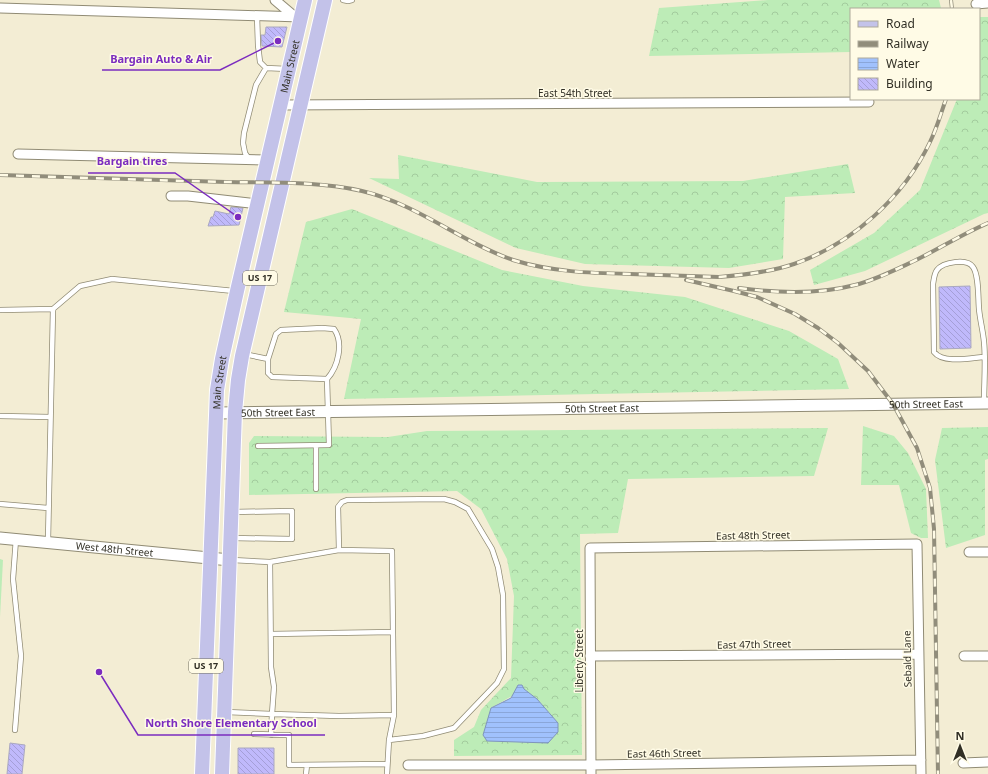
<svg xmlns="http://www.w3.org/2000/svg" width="988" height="774" font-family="'Noto Sans',sans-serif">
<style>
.grass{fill:#bdecb7}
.forest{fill:url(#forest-crowns);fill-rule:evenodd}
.water{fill:url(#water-rules);stroke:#7f95bc}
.building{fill:url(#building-back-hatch);stroke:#aaa8c0}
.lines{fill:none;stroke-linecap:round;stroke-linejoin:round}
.service-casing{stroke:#908b74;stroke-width:6}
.minor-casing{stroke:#908b74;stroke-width:11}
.tertiary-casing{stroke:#908b74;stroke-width:13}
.primary-casing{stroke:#fff;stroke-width:16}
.service{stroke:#fff;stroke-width:4.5}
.minor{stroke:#fff;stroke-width:9}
.tertiary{stroke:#fff;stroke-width:11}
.primary{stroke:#c3c2e9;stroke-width:14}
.rail-casing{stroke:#918d7b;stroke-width:4}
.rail{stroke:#fffbe6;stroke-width:2.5;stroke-dasharray:8;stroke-linecap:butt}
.labels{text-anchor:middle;stroke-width:3;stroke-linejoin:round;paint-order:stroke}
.shield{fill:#fffbe6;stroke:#6f6c5f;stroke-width:1}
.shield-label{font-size:9px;font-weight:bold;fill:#312f25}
.street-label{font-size:10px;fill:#312f25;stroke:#fffbe6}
.leader{fill:none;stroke:#7b2cbf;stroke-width:1.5}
.callout-dot{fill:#7b2cbf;stroke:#fffbe6;stroke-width:1.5}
.callout-label{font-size:11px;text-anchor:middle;font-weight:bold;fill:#7b2cbf;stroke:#fffbe6;stroke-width:3;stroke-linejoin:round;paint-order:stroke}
</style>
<defs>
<pattern id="forest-crowns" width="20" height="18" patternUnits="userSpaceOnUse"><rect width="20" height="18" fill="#bdecb7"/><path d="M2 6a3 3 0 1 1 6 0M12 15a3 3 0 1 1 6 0" fill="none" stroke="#a3cb9d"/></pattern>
<pattern id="water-rules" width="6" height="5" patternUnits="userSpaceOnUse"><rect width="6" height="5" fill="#a0c1fd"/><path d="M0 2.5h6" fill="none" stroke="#8aa6d9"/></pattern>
<pattern id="building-back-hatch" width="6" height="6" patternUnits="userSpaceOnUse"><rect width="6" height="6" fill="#c0b9fb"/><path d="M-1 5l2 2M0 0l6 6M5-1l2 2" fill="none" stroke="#a59fd7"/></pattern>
</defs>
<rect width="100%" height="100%" fill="#f3edd4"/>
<!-- grass -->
<path class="grass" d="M0 559 3 560 0 617Z"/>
<!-- forest -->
<path class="forest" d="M768 0H939L941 8 851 9V52L649 56 659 8Z
M979 17H988V213L984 214 865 271 814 285 810 270 874 233 920 190 957 99H979Z
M398 155 537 182 743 181 848 164 855 193 785 197 783 259 729 268 585 264 516 248 369 178 399 179Z
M352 209 502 270 583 286 685 297 789 331 838 359 849 389 344 399 361 319 284 312 306 222Z
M863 426 894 436 908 453 926 489 928 538H921L911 533 899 485H861Z
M988 427V459L985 460V535L946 548 935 460 942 428Z
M828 428 814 476 628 479 618 533 580 534 582 755 454 756V740L474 727 481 710 511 678 514 596 507 559 481 509 457 491 249 495V443L254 436 388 437 427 431ZM524 689 537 699 558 723V732L491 708Z"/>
<!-- water -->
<path class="water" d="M518 685H522L524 689 537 699 558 723V732L548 743 487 741 483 735 491 708 511 698Z"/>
<!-- building -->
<path class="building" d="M266 27H287L282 47 262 46 261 35H265Z
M231 207 243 208 239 225 208 226 211 217H213L215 211 229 214Z
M970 286 971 348 940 349 939 287Z
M10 743 25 745 22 774H7Z
M238 748H274V774H238Z"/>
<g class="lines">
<!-- service casing -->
<g class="service-casing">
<path id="service" d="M343 0 348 1 352 0
M257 16 258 45 260 62 266 68
M249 159 245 153 243 143 244 133 256 85 266 68 288 69
M0 310 53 309 80 286 112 279 234 291
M244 354 268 359V373L272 377 327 379 329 445 258 446
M984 357C971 358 943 364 934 352L933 284C934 279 934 274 937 270 943 262 967 258 973 267 979 275 978 298 979 309 980 320 983 331 984 342 986 362 984 383 984 403
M268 359 276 334 281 330 322 328 334 329C344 343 338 367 327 379
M0 416 50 417
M316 445V489
M0 504 48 508
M232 538 292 539V511L233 512
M48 541 53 309
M339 550 392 551 394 715
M270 562 339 550 338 507 342 502 347 500 444 499 455 502 468 509 492 549 498 567 503 595 504 669 497 683 454 728 423 736 389 740 387 774
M271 634 393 632
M226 712 272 714 274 687 271 667 270 562 232 560
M15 730 21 656 13 579 16 539
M254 734 289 735V765L387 764
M271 735 272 714 339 716 394 715 389 740
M306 774 307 765"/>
</g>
<!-- minor casing -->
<g class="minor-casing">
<path id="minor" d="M275 0 295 17
M976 4 988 3
M0 8 301 17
M281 105 869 102
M18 154 268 160
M171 196H188L258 204
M969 552H988
M590 656 918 654
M964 656H988
M963 763 988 762
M408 765H591L921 760
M591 774 590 548 917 544 921 774"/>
</g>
<!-- tertiary casing -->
<g class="tertiary-casing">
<g id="tertiary">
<path id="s1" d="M216 413 988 403"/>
<path id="s2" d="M0 538 230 560"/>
</g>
</g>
<!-- primary casing -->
<g class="primary-casing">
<g id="primary">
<path id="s3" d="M202 774 217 390 222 359 237 291 305 0"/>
<path d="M222 774 235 412 238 380 242 356 325 0"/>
</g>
</g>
<!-- service -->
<use href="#service" class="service"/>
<!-- minor -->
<use href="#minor" class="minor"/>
<!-- tertiary -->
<use href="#tertiary" class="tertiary"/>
<!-- primary -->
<use href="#primary" class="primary"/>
<!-- rail casing -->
<g class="rail-casing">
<path id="rail" d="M951 0 952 9
M0 175C75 178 150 180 226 182 271 183 318 181 362 191 417 204 461 242 513 260 552 272 590 273 630 274 660 275 690 276 719 277 744 275 770 272 794 264 852 244 904 197 930 142 937 128 941 113 946 99
M686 280 734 291 757 297 795 314 818 328 838 343 868 371 893 404 917 448 930 488 934 529 938 774
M739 288C777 293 817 295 855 285 875 280 895 270 914 261 939 249 962 234 988 223"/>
</g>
<!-- rail -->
<use href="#rail" class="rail"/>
</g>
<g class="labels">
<!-- shield labels -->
<g class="shield">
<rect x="243" y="271" width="34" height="14" rx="3"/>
<rect x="189" y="659" width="34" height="14" rx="3"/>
</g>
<g class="shield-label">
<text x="260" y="281">US 17</text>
<text x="206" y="669">US 17</text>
</g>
<!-- street labels -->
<g class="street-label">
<text dy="4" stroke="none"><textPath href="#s3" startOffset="716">Main Street</textPath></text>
<text x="575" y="97">East 54th Street</text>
<text dy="4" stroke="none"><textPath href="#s3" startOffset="392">Main Street</textPath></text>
<text dy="4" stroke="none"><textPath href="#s1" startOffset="710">50th Street East</textPath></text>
<text dy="4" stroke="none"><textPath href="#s1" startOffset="386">50th Street East</textPath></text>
<text dy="4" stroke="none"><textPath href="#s1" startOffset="62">50th Street East</textPath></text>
<text transform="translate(753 535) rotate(-1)" y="4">East 48th Street</text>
<text dy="4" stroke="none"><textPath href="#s2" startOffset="115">West 48th Street</textPath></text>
<text transform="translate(754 644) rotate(-1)" y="4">East 47th Street</text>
<text transform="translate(907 659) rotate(-91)" y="4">Sebald Lane</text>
<text transform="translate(579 661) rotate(-90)" y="4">Liberty Street</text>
<text transform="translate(664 753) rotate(-1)" y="4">East 46th Street</text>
</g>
</g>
<!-- callouts -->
<path class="leader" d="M278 41L220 70H102M238 217L175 173H88M99 672L138 735H325"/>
<g class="callout-dot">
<circle cx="278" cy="41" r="4"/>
<circle cx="238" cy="217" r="4"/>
<circle cx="99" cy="672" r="4"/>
</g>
<g class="callout-label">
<text x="161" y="63">Bargain Auto &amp; Air</text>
<text x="132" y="165">Bargain tires</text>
<text x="231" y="727">North Shore Elementary School</text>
</g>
<!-- legend -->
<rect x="850" y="8" width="130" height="92" fill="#fffbe6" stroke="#ada999"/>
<rect x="858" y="21" width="20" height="6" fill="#c3c2e9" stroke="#ada999"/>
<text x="886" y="28" font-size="12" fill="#312f25">Road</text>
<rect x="858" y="41" width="20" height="6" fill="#918d7b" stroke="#ada999"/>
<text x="886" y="48" font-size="12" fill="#312f25">Railway</text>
<rect x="858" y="58" width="20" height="12" fill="url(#water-rules)" stroke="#ada999"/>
<text x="886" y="68" font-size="12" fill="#312f25">Water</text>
<rect x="858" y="78" width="20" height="12" fill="url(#building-back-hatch)" stroke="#ada999"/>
<text x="886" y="88" font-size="12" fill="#312f25">Building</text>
<!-- north arrow -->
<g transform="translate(960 746)" stroke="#fffbe6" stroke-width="3" paint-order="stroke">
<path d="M0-3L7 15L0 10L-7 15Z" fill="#312f25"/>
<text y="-6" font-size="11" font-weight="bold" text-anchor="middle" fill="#312f25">N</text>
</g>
</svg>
